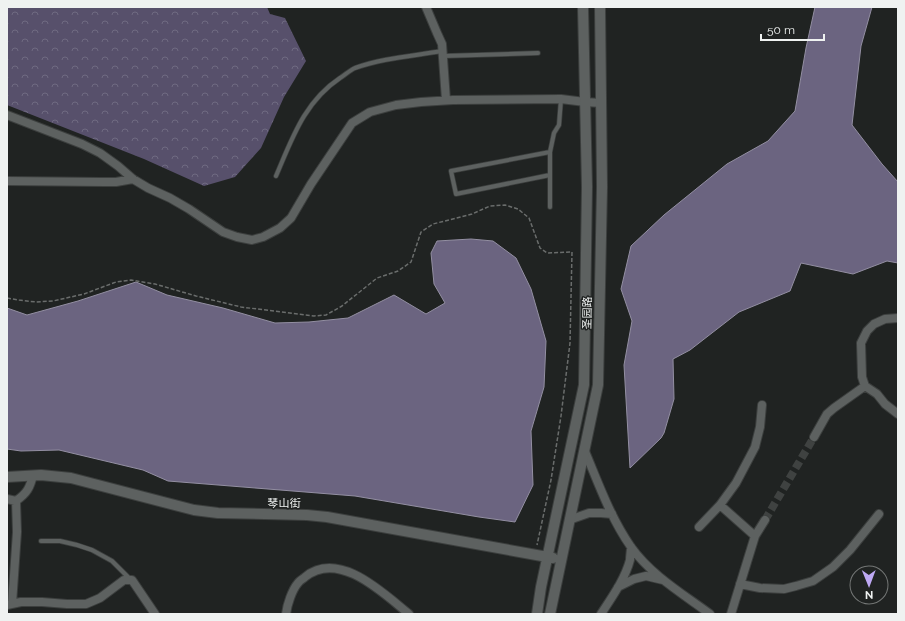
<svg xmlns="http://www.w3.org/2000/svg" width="905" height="621" font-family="Raleway,'Noto Sans SC',sans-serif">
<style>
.forest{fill:url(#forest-crowns)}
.water{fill:#6b6480;stroke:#938fa2}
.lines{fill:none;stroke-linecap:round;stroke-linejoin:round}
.minor-tunnel{stroke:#3f4241;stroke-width:8;stroke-dasharray:8 4;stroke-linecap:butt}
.service-casing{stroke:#3c3f3e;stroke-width:5.5}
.minor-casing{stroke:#3c3f3e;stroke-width:10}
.tertiary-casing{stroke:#3c3f3e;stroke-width:12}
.path{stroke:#6a6d6c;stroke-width:1.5;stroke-dasharray:4 2;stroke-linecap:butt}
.service{stroke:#5d6160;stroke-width:4}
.minor{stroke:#5d6160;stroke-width:8}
.tertiary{stroke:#5d6160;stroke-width:10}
.labels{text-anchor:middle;stroke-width:3;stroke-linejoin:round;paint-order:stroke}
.street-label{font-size:11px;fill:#eff2f1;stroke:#202322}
</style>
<defs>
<pattern id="forest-crowns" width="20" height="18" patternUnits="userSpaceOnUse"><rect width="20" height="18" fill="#57506b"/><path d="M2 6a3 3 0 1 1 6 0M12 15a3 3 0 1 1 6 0" fill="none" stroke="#6f6a81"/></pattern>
</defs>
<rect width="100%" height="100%" fill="#202322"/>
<!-- forest -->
<path class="forest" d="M7 7H267L270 14 285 18 306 61 284 97 261 148 235 177 204 186 144 159 7 105Z"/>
<!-- water -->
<path class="water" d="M815 7H872L861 46 852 125 882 164 898 182V263L887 261 853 274 801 263 790 291 739 312 690 350 673 359 674 399 664 433 661 438 630 468 624 365 632 321 621 289 631 246 664 215 727 164 768 141 795 111 806 48Z
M471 239 493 241 516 258 531 289 546 341 544 387 531 431 533 485 515 522 479 517 355 496 168 481 143 470 59 450 21 451 7 449V308L27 315 78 301 136 282 167 295 223 308 275 323 309 322 348 318 394 295 426 314 445 303 434 284 431 253 437 241Z"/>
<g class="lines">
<!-- minor-tunnel -->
<path class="minor-tunnel" d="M765 520 814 437"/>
<!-- service casing -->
<g class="service-casing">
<path id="service" d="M443 56 538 53
M550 152V175L456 194 451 171 550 152 554 133 559 125 561 99
M276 176C292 139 304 102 340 78 345 75 350 70 355 68 383 58 413 56 442 51
M550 207V175
M41 541H60L77 545 92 550 112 561 130 579"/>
</g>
<!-- minor casing -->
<g class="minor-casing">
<path id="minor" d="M426 7 437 33 442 44 446 100
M7 115 82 144 100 153 118 166 133 179 148 188 170 198 189 209 223 232 237 237 252 240 263 237 280 228 291 218 311 184 352 123 370 112 396 105 421 102 453 100 561 99 585 102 601 103
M7 181 102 182H116L133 179
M898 318 885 319 874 324 867 331 861 343 862 377 865 386 877 394 885 404 898 414
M814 437 827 414 834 408 865 386
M584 449C598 482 610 517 631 547 651 575 683 594 710 614
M7 499 16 501C27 493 30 488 33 475
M720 505 755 536
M569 520 589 513H601L612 514
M699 527 720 505 736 483 755 447 760 427 762 405
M740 584 760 588 784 589 796 586 813 581 833 567 850 550 879 514
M618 587 634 579 646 576 663 580
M12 604 17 532 16 501
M7 605 21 602H42L67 604H86L100 598 124 580H132L155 614
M286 614C287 605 292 590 298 583 300 580 303 579 305 577 339 549 384 594 409 614
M601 614C612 597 625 579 630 560 630 556 631 551 631 547
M731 614 755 536 765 520"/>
</g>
<!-- tertiary casing -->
<g class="tertiary-casing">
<path id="tertiary" d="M7 477 41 475 71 478 194 510 218 513 307 515 327 517 553 558
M537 614 541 587 584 385 587 187 583 7
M550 614 598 385 602 187 600 7"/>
</g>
<!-- path -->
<path class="path" d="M7 298 19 300 36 302 53 301 84 294 116 282 131 280 155 284 196 296 241 307 314 316 326 315 342 306 377 278 398 271 411 262 421 232 433 224 472 214 490 206 505 205 518 209 529 218 540 248 547 253 572 252 570 343 561 416 551 480 537 545"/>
<!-- service -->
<use href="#service" class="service"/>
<!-- minor -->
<use href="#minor" class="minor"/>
<!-- tertiary -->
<use href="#tertiary" class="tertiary"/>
</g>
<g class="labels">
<!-- street labels -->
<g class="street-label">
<text transform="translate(587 313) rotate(-89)" y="4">圣园路</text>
<text x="284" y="507">琴山街</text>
</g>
</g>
<!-- border -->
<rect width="905" height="621" fill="none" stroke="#eff2f1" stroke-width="16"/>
<!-- north arrow -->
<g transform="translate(869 585) rotate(179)"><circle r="19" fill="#202322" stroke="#737675"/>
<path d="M0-3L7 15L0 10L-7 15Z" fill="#bea9f4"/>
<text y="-6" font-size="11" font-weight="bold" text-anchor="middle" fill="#eff2f1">N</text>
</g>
<!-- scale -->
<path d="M761 34v6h63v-6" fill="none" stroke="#eff2f1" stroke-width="2"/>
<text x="767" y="34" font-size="12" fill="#eff2f1" stroke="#202322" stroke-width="3" paint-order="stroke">50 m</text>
</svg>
